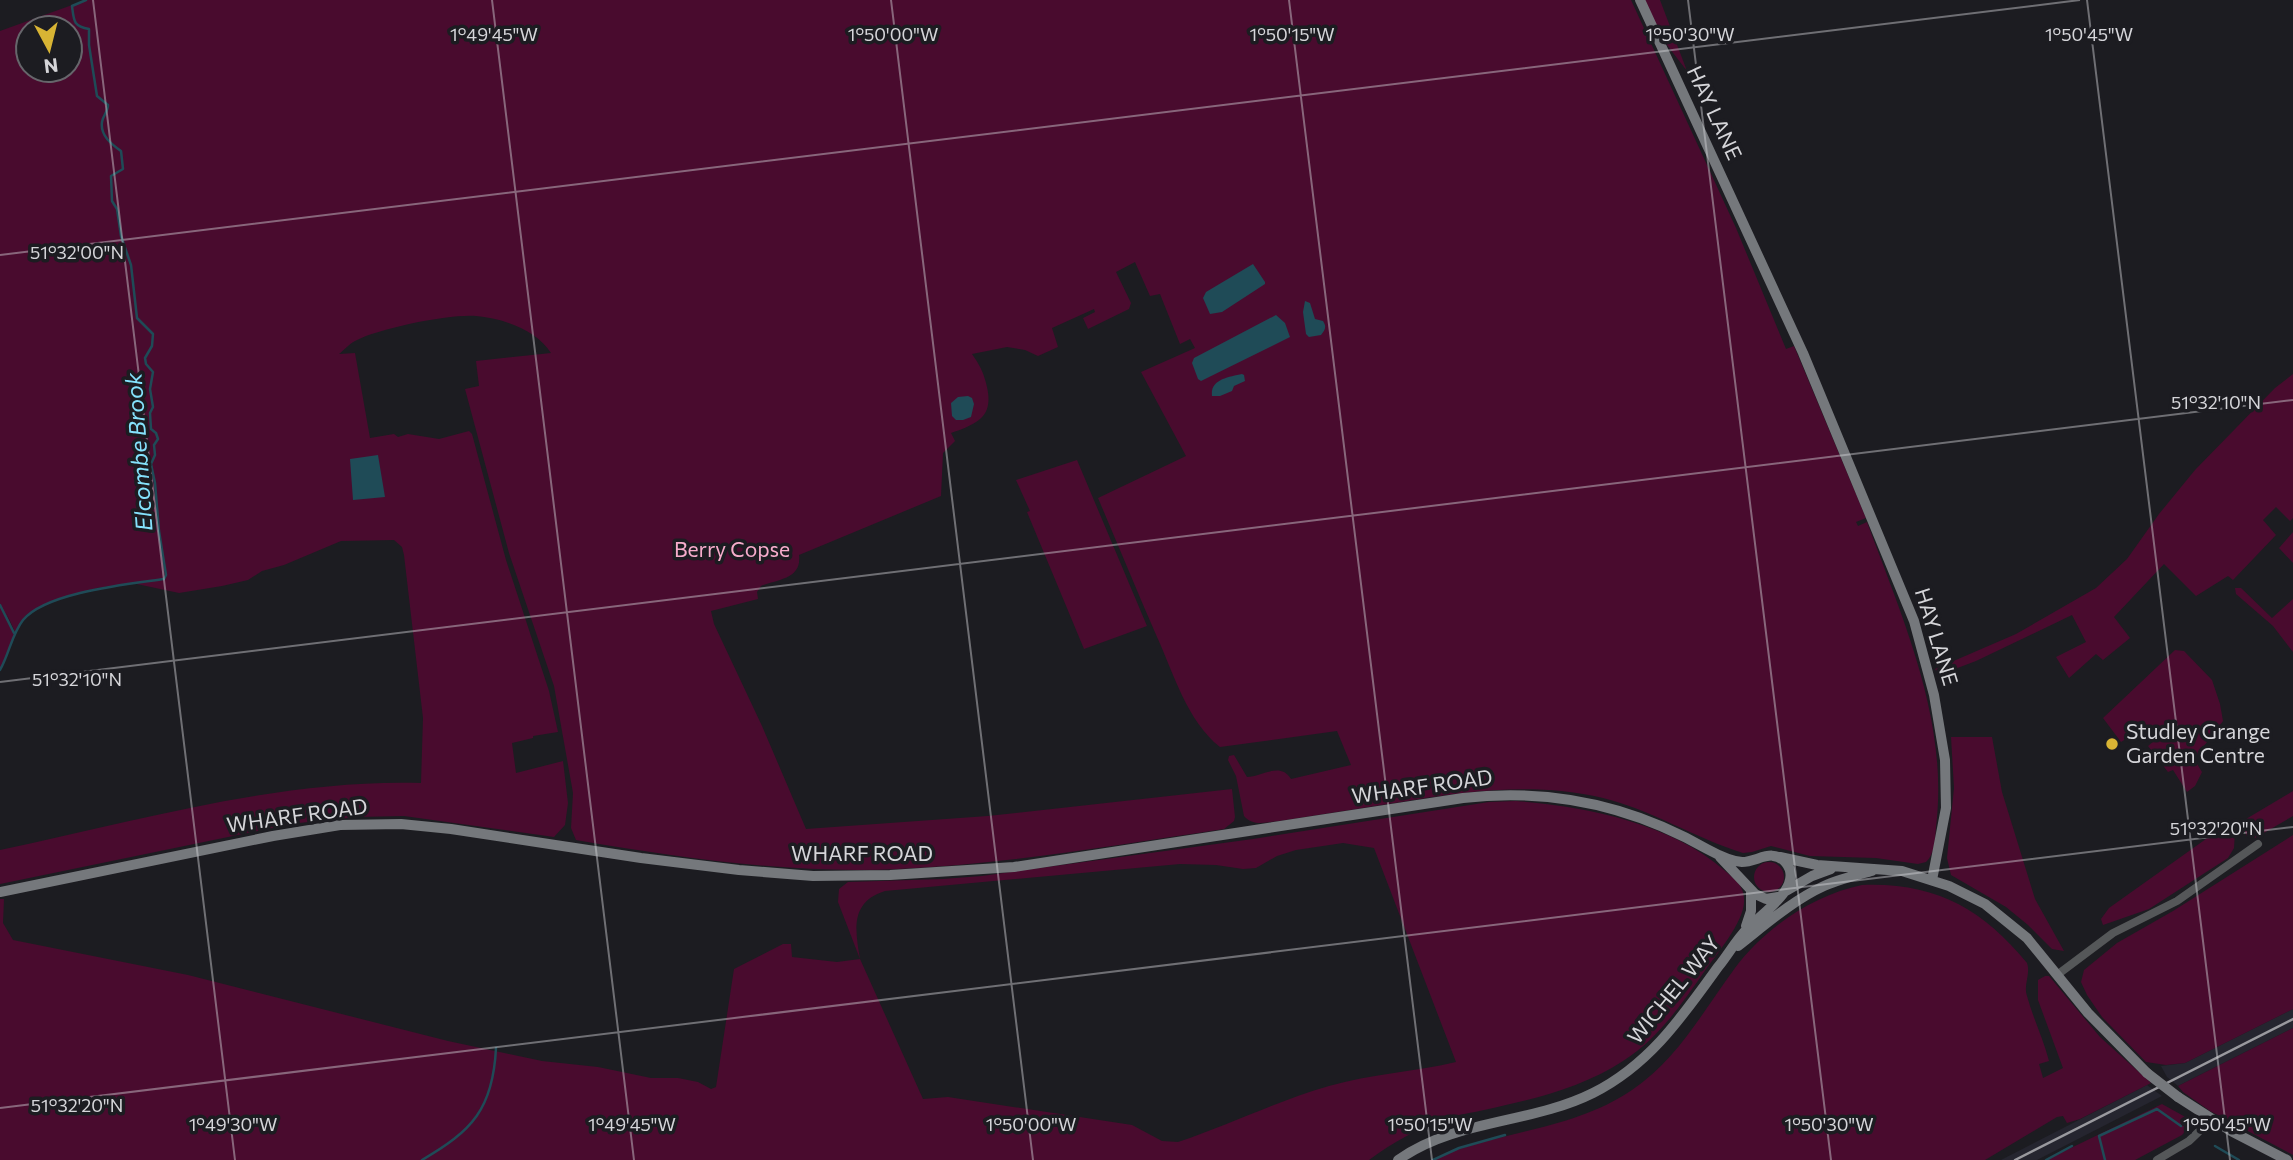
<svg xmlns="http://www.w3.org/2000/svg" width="2293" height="1160" font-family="Commissioner,sans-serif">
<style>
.built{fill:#25252f}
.green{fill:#490b2e;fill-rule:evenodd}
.water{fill:#1f4b57}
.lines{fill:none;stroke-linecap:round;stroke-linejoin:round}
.stream{stroke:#1f4b57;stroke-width:2.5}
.street{stroke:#555759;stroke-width:8}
.secondary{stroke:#75787c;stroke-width:10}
.rail{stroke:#99999e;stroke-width:2.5}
.secondary-bridge{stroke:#75787c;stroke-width:10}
.ticks{fill:none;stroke:#d5d5d9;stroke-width:2;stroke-opacity:0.45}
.poi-dot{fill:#d8b434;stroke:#1c1c21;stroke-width:2.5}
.labels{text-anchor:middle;stroke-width:7;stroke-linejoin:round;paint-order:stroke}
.street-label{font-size:21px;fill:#d5d5d9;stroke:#1c1c21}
.park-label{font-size:21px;fill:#f7accc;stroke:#1c1c21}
.poi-label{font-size:21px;fill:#d5d5d9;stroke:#1c1c21;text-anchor:start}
.water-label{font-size:23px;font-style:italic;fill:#85e2fc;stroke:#1c1c21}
.ticks-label{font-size:18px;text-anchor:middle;fill:#d5d5d9;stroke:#1c1c21;stroke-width:7;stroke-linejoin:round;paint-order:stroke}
</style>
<rect width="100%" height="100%" fill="#1c1c21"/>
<!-- built -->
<path class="built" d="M2293 1009V1028L2178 1086 2167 1077 2161 1066 2185 1063Z
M2147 1085 2162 1096 2037 1160H2001Z"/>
<!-- green -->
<path class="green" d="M86 0H1631L1736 228 1786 349 1794 346 1866 518 1856 522 1858 526 1867 522C1903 620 1949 721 1936 827 1935 839 1935 854 1926 862L1918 864 1876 858 1810 856 1771 846 1752 852 1743 853C1695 838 1652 810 1603 798 1535 782 1469 791 1401 802 1360 808 1320 815 1279 821 1266 822 1254 827 1244 816L1236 776 1228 760 1229 756 1234 755 1247 777C1262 777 1280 761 1291 779L1351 765 1337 731 1220 747C1187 721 1174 674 1157 637 1137 591 1118 545 1098 498L1186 456 1141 372 1195 348 1190 339 1180 344 1160 294 1150 296 1135 262 1116 272 1131 303 1129 309 1088 329 1083 318 1095 312 1094 309 1052 328 1058 347 1038 356 1025 350 1007 347 972 354C979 364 983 371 986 383 995 416 979 423 951 433L955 441 943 453 941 496 799 555C802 579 778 579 761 586L757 592 758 599 711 611 714 624 762 726 806 829 988 816 1232 789 1235 817 1234 821 1224 829C1116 845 1008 864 898 869 791 874 681 858 576 840L571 828 573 793 554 686 509 553 465 389 479 386 476 361 551 353C537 330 502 318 476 316 449 314 380 328 355 341 349 344 344 350 339 354L355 353 370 438 394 434 398 437 408 434 439 439 469 431 472 434 506 560 549 691 558 732 533 736V738L512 743 516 773 563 761 568 803 565 825 554 837 404 816 357 817 299 823 272 828 0 884V850C137 821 280 779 421 783L423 718 404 555 402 547 394 540 341 541 284 565 262 571 248 580 222 586 179 593 132 583 97 588 55 601 26 615 15 632 6 612 15 635 0 670V31ZM28 28H70V70H28Z
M1642 0H1660L1687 71 1667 45Z
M2293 374V518L2290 521 2276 507 2263 520 2276 535 2233 580 2228 576 2196 596 2164 564 2114 617 2130 638 2103 660 2096 654 2069 678 2056 657 2086 642 2072 615 1976 661 1939 675 1935 669 2016 634 2096 588 2127 559 2159 514 2195 470 2275 388Z
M1077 460 1147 626 1084 649 1027 512 1030 511 1016 480Z
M2293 532V563L2279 548Z
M2235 588H2241L2272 618 2293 599V652L2273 626 2236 594Z
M2175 650 2184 651 2212 680 2220 704 2223 721 2194 759 2202 772 2195 786 2187 792 2173 770 2168 772 2148 746 2154 741 2145 727 2121 742 2103 718Z
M1951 737H1992L2002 792 2035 899 2064 951 2052 949 2028 925 2006 907 1951 875 1947 858 1954 788Z
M2293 791V816L2255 838 2247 836 2245 832 2246 819Z
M1516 801C1584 806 1671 823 1724 870 1733 878 1744 885 1744 899 1746 920 1716 955 1704 972 1681 1005 1658 1039 1623 1061 1582 1088 1531 1100 1484 1110 1472 1113 1459 1114 1448 1118 1419 1128 1393 1142 1369 1160H0V899H4L3 923 13 940 188 975 448 1041 542 1061 598 1067 651 1078H678L698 1082 711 1089 716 1087 734 969 783 944H791L792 957 837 962 860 959 838 902 839 889 848 882 943 879 982 876 1253 839 1489 802ZM1343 843 1374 848 1456 1062C1414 1072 1371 1074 1329 1086 1277 1101 1229 1125 1178 1142L1162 1141 1132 1125 948 1097 923 1099 860 959C855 930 850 902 885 891L1180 864 1216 865 1243 869 1256 868 1277 856 1296 850Z
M2231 827 2235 832 2234 848 2228 858 2149 909 2103 925 2101 919 2109 908 2220 829Z
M2293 835V1009L2185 1063 2166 1065 2146 1062 2102 1017 2087 995 2081 982 2084 970 2117 943 2173 911Z
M1754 877a15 15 0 1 1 30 0a15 15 0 1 1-30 0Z
M1862 885C1934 882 1982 908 2027 963 2031 974 2023 985 2027 996 2033 1018 2043 1038 2049 1061L2039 1064 2043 1078 2063 1068 2038 1000V980L2045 976H2049L2100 1037 2151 1083 2080 1119 2067 1123 2063 1116 2057 1117 1985 1160H1431C1496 1131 1572 1131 1632 1090 1678 1059 1703 1011 1735 968 1765 928 1813 895 1862 885Z
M2293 1028V1155L2210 1111 2183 1092 2178 1086Z
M2162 1104 2189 1119 2190 1126 2182 1135 2135 1160H2046Z"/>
<!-- water -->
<path class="water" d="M1253 264 1265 282V284L1222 312 1210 314 1203 298 1206 292Z
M1305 301 1310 303 1315 319 1323 321C1327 327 1325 330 1321 335L1309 337 1306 334 1303 312Z
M1276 315 1285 323 1290 337 1201 381 1198 379 1192 363 1194 358Z
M1242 374 1244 375 1245 381 1234 386 1232 391 1220 396H1212C1210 379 1229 377 1242 374Z
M968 396 972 398 974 404 971 417 963 420H956L952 416 951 403 958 397Z
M378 455 385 497 353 500 350 459Z"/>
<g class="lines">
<!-- stream -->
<path class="stream" d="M0 605 14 633
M0 670C9 654 12 634 23 620 46 592 129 584 164 579L166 575 159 531 155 483 151 464 155 455 154 445 158 439 156 433 151 429 150 413 153 407 150 389 153 372 146 364 145 358 152 346 153 334 137 318 131 265 121 236 117 209 112 201 111 176 123 169 121 151C111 144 100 135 102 122 103 115 108 112 108 105L97 96 89 45V29C73 26 74 21 72 6L86 0
M2215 1146 2239 1160
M422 1160C472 1131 493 1109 496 1048
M1433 1160 1459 1148 1505 1135
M2046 1160 2072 1146
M2105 1160 2099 1136 2157 1109 2181 1126"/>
<!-- street -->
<path class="street" d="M2057 975 2113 933 2177 901 2258 844
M2157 1160 2189 1141 2212 1119"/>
<!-- secondary -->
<path class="secondary" d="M1640 0 1803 353 1914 621 1934 695 1945 760 1946 808 1932 880
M1720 857 1755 894 1766 899 1778 897
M1780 857 1817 865 1902 871 1949 886 1985 904 2027 938 2088 1013 2147 1073
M1786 891 1812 876 1831 869
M0 892 273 836 340 825 401 824 451 829 641 858 739 870 813 876 890 875 1014 867 1463 798C1549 788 1632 806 1707 849 1718 855 1730 861 1742 862 1758 862 1772 847 1786 863 1805 886 1761 914 1747 929 1736 940 1728 955 1718 967 1682 1017 1649 1065 1593 1093 1531 1124 1456 1119 1398 1160
M1746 926 1751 911V890
M1738 946C1765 925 1793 900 1824 886 1839 879 1856 875 1872 871
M2178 1097 2231 1131 2287 1160"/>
<!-- rail -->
<path class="rail" d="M2015 1160 2293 1019"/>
<!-- secondary-bridge -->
<path class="secondary-bridge" d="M2147 1073 2178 1097"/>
</g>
<!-- ticks -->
<path class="ticks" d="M93 0 235 1160M492 0 634 1160M891 0 1033 1160M1289 0 1432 1160M1688 0 1831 1160M2087 0 2230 1160M0 255 2080 0M0 682 2293 400M0 1108 2293 827"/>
<!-- markers -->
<circle class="poi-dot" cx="2112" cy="744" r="7"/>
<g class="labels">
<!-- street labels -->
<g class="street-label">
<text transform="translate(1714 113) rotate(65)" y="7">HAY LANE</text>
<text transform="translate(1936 637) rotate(73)" y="7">HAY LANE</text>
<text transform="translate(1422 787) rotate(-8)" y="7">WHARF ROAD</text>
<text transform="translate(297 816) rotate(-8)" y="7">WHARF ROAD</text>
<text x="862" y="861">WHARF ROAD</text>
<text transform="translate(1674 990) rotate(-51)" y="7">WICHEL WAY</text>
</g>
<!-- park labels -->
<g class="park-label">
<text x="732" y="557">Berry Copse</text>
</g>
<!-- poi labels -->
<g class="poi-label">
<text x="2126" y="739">Studley Grange<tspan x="2126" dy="24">Garden Centre</tspan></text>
</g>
<!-- water labels -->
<g class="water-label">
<text transform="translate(139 452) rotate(-94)" y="8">Elcombe Brook</text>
</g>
</g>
<g class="ticks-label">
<text x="494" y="41">1°49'45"W</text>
<text x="893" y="41">1°50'00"W</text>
<text x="1292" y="41">1°50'15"W</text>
<text x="1690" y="41">1°50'30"W</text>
<text x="2089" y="41">1°50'45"W</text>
<text x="77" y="259">51°32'00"N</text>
<text x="2216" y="409">51°32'10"N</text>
<text x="77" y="686">51°32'10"N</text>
<text x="2216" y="835">51°32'20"N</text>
<text x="77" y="1112">51°32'20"N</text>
<text x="233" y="1131">1°49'30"W</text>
<text x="632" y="1131">1°49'45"W</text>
<text x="1031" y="1131">1°50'00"W</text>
<text x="1430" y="1131">1°50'15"W</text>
<text x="1829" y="1131">1°50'30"W</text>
<text x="2227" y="1131">1°50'45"W</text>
</g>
<!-- north arrow -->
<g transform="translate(49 49) rotate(173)"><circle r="33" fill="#1c1c21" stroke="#66666b" stroke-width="2"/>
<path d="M0-5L12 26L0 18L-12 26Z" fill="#d8b434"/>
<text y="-10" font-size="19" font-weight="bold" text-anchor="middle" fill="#d5d5d9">N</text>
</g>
</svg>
